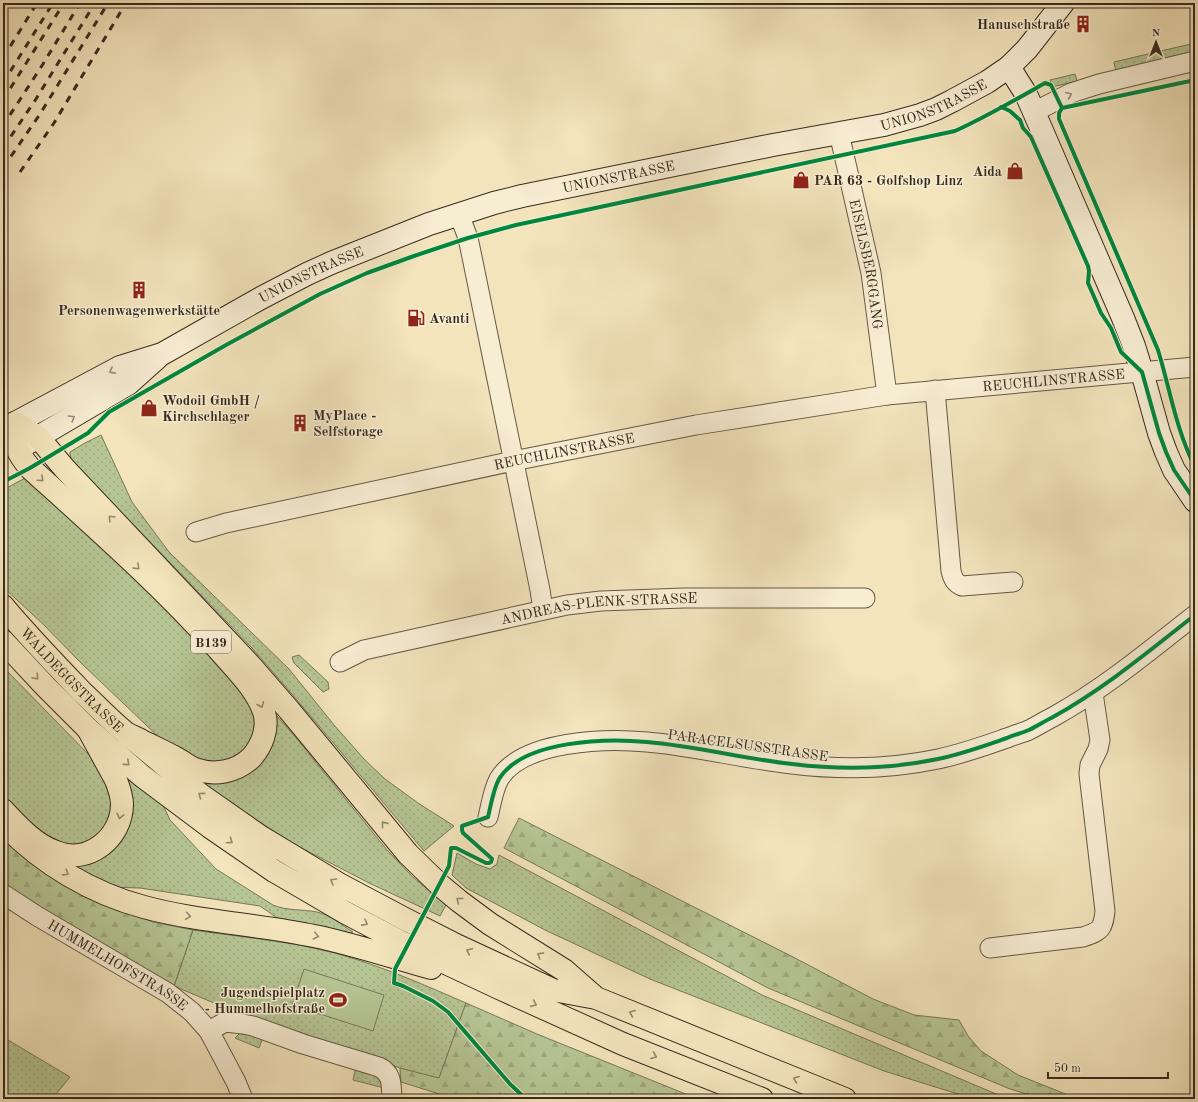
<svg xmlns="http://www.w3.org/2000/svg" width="1198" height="1102" font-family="'Old Standard TT',serif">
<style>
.green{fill:url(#green-dots);stroke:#767859}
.forest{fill:url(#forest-firs);stroke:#767859}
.pitch{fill:#b6c594;stroke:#767859}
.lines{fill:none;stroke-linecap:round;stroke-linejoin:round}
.street-casing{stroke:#655946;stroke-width:21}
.secondary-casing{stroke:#362b1e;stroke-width:24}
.primary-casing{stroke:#362b1e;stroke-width:24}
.highway-casing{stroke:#362b1e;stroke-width:24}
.street{stroke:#f7edd3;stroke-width:19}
.secondary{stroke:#f7edd3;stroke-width:22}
.primary{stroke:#f3e4bc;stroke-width:22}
.highway{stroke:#f3e4bc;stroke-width:22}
.rail{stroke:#362b1e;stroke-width:3;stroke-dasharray:7 7;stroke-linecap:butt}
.cycleway-casing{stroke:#f7edd3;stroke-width:6}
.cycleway{stroke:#00873e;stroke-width:4}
.oneway{stroke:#968c78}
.oneway2{stroke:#94886d}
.labels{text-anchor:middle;stroke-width:3;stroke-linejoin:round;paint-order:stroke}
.shield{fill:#f7edd3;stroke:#706554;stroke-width:1}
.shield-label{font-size:13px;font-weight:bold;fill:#362b1e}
.poi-label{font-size:14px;font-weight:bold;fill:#362b1e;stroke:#f7edd3;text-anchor:start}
.street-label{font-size:14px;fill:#362b1e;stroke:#f7edd3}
</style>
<defs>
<pattern id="green-dots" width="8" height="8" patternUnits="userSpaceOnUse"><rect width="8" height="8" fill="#b6c594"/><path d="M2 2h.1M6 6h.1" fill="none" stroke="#9da97f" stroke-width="1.8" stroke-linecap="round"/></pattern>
<pattern id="forest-firs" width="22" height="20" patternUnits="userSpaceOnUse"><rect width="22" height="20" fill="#b6c594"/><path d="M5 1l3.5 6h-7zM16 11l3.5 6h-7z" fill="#9da97f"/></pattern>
</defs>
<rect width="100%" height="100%" fill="#f3e4bc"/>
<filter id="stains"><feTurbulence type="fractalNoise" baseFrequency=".005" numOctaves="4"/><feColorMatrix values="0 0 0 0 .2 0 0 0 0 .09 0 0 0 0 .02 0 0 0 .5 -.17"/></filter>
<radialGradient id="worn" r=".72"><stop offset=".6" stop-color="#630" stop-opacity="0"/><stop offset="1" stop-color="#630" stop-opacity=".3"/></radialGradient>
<!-- green -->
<path class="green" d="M1195 43V54L1116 72 1114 62Z
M1075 74 1077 81 1052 87 1050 80Z
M101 435 132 502 169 552 289 669 334 725 364 759 385 779 418 803 454 826 424 851 309 714 252 648 72 461 70 455V452L85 443Z
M27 477 181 621 254 706 256 731 246 748 236 757 223 762 198 761 165 743 81 663 43 624 3 587V490Z
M299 655 328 682 329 689 323 692 294 663 292 657Z
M3 667 93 759 111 791 112 813 102 834 77 847 45 840 3 799Z
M275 714 292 733 387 850 413 877 446 905 440 916 369 883 294 844 241 810 197 779 223 780Z
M126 776 163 805 170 820 216 869 273 905C287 911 302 909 317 912 330 915 342 925 353 932L349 933 280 920 260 906 140 888 110 887 70 866 94 861Z
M457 853 476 864 490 869 497 864 499 855 762 995 1008 1099H974L884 1071 650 979 545 930 466 888 452 875Z
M193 930C247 938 303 942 355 959 393 971 429 987 466 1003L439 1079 400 1068 347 1049 254 1020 174 986Z
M244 1032 264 1035 259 1048 235 1038 239 1034Z
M3 1037 70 1077 52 1099H10L3 1096Z
M356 1067 379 1074 384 1088 353 1080Z"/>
<!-- forest -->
<path class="forest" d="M519 818 692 906 793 957 873 999 914 1015 959 1020 968 1036 981 1051 1018 1075 1078 1099H1043L1010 1089 768 988 504 848Z
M3 832 58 879 107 906 153 922 193 930 174 986 65 924 3 884Z
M466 1003 537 1034 698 1099H455L401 1082 400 1068 439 1078Z"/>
<!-- pitch -->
<path class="pitch" d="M304 969 384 995 373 1031 292 1005Z"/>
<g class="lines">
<!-- street casing -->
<g class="street-casing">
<g id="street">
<path d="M1034 112 1071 93 1099 84 1195 61"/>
<path id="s1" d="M839 133 871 273 887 395"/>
<path d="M459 214 468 238 472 257 540 590 543 610"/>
<path d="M935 390 951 571C953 579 955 583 962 586L1013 582"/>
<path id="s2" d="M196 532 226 523 513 461 696 425 887 395 1195 367"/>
<path id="s3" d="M340 662 364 650 567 605 601 601 684 598H865"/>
<path d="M488 817C491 805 493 790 499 779 523 740 607 738 647 742 696 746 744 759 792 764 841 770 891 769 938 759 962 754 984 746 1007 738 1014 735 1022 733 1029 730 1037 726 1045 721 1053 717 1105 688 1149 651 1195 615"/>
<path id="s4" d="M3 894 37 916 168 993 192 1012 209 1031 236 1082 243 1099"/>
<path d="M990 948 1083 937C1101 931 1103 929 1105 911L1089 774 1090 765 1098 749 1100 740 1093 693"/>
<path d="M209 1031 225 1022 243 1024 253 1026 303 1044 379 1067C393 1074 391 1085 392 1099"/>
</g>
</g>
<!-- secondary casing -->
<g class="secondary-casing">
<g id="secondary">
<path d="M1009 67 1026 94 1034 112 1123 318 1134 346 1142 372 1159 433 1166 452 1174 470 1195 501"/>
<path id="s5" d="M15 423 120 367 162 354 261 298 307 274 331 263 429 224 494 203 522 196 773 145 884 125 920 115 936 109 952 101 987 82 1009 67 1027 49 1063 3"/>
<path d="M21 447 128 384 157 358"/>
</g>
</g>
<!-- primary casing -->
<g class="primary-casing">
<g id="primary">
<path id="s6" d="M3 606C28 636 55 664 82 692 96 705 111 721 126 733 131 736 137 738 142 741 152 746 163 751 174 757 181 760 187 766 195 769 215 776 236 772 251 758 262 746 269 728 264 712 256 688 235 669 219 650 161 585 95 527 30 468 17 453 13 444 15 423"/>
<path d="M3 641 46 687 88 729 116 780C119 788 122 796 122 804 122 838 88 865 56 852 35 845 18 826 3 810"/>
</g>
</g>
<!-- highway casing -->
<g class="highway-casing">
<path id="highway" d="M15 423 24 428 38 437 65 469 250 665 289 710 408 854 441 886 459 901 490 924 564 970 596 998
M88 729 142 776 210 827 274 871 346 913 403 943 499 988 623 1044 762 1099
M127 734 162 763 201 795 261 837 339 884 405 919 458 946 553 990 596 998 845 1099
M3 823C41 863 91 893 144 907 199 922 258 924 314 936 353 944 392 957 431 968"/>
</g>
<!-- street -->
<use href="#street" class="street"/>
<!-- secondary -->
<use href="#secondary" class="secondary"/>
<!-- primary -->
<use href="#primary" class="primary"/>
<!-- highway -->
<use href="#highway" class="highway"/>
<!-- rail -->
<path class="rail" d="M3 58 37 3
M3 83 53 3
M3 100 64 3
M10 115 43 64 80 3
M3 125 13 110
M3 148 36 99 95 3
M3 168 40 114 108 3
M20 172 54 123 126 3"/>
<!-- cycleway casing -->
<g class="cycleway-casing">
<path id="cycleway" d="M1195 80 1062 108 1059 113V119L1158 350C1170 389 1176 430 1195 467
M1001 107 1010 111 1020 120 1023 128 1031 137 1088 266 1089 271 1088 283 1095 299 1101 313 1111 328 1121 352 1142 372 1159 433 1166 452 1174 470 1195 501
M3 482 30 468 88 433 109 412 226 345 320 294 367 273 414 256 468 238 516 225 955 131C986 117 1015 100 1045 83L1051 85 1062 108
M526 1099 510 1084 448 1012 433 1001 403 986 394 983 395 969 449 866 451 848H456L486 863H489L491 862 492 859 490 857 463 833 462 830V826L488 817C491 805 493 790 499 779 523 740 607 738 647 742 696 746 744 759 792 764 841 770 891 769 938 759 962 754 984 746 1007 738 1014 735 1022 733 1029 730 1037 726 1045 721 1053 717 1105 688 1149 651 1195 615"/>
</g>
<!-- cycleway -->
<use href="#cycleway" class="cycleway"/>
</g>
<!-- one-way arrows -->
<defs><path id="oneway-chevron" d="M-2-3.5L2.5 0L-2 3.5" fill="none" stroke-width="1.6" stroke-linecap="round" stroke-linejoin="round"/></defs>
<g class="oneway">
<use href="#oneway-chevron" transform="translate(1069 95) rotate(-23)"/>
<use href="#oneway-chevron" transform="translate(112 371) rotate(152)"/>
<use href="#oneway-chevron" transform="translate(72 418) rotate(-31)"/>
</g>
<g class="oneway2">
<use href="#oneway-chevron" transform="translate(41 479) rotate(42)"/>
<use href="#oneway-chevron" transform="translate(111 518) rotate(-134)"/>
<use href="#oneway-chevron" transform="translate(137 567) rotate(44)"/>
<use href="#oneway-chevron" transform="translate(36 677) rotate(47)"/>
<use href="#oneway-chevron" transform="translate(261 705) rotate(67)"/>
<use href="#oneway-chevron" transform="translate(127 763) rotate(41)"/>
<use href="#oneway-chevron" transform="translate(201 795) rotate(-143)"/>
<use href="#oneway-chevron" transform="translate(120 816) rotate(103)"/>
<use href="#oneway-chevron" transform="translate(384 824) rotate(-129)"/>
<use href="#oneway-chevron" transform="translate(230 841) rotate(34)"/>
<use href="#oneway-chevron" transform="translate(66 873) rotate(32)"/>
<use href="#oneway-chevron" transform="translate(333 881) rotate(-149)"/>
<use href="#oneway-chevron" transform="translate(459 900) rotate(-142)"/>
<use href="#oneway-chevron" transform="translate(188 916) rotate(8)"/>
<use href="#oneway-chevron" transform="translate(365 923) rotate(28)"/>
<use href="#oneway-chevron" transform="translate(316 936) rotate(12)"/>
<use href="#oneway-chevron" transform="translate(469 951) rotate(-155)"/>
<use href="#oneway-chevron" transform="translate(540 955) rotate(-148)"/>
<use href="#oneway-chevron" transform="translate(534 1004) rotate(24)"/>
<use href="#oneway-chevron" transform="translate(632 1013) rotate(-157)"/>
<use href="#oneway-chevron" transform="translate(654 1056) rotate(22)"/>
<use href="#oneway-chevron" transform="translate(796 1079) rotate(-158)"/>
</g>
<!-- icons -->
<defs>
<g id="building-bare" transform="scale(1.38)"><path d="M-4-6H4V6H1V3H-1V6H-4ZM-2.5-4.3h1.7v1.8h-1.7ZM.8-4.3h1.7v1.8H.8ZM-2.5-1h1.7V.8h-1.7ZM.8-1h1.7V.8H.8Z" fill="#8f2418" stroke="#f7edd3" stroke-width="2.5" paint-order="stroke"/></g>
<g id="shop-bare" transform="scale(1.38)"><path d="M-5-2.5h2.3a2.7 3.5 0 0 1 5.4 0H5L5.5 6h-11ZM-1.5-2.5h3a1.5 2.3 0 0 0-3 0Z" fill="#8f2418" stroke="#f7edd3" stroke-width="2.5" paint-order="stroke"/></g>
<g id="fuel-bare" transform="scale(1.38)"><path d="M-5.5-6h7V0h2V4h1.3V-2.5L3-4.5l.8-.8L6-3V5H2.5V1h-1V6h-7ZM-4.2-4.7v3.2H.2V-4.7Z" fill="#8f2418" stroke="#f7edd3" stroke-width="2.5" paint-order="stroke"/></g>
<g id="stadium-bare" transform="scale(1.38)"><path d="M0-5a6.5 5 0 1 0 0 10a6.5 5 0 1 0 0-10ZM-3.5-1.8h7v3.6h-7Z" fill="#8f2418" stroke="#f7edd3" stroke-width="2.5" paint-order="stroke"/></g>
</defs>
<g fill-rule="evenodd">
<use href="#building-bare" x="1083" y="24"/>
<use href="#shop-bare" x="1015" y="171"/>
<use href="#shop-bare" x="801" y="180"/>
<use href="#building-bare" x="139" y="290"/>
<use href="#fuel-bare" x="416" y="318"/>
<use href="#shop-bare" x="149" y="408"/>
<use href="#building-bare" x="300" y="423"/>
<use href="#stadium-bare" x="338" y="1000"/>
</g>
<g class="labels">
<!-- shield labels -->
<rect class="shield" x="191" y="631" width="40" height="22" rx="3"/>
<g class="shield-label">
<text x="211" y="647">B139</text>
</g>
<!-- poi labels -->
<g class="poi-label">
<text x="1070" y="29" text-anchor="end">Hanuschstraße</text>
<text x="1002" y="176" text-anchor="end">Aida</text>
<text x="814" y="185">PAR 63 - Golfshop Linz</text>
<text x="139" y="315" text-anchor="middle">Personenwagenwerkstätte</text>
<text x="429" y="323">Avanti</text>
<text x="162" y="405">Wodoil GmbH /<tspan x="162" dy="16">Kirchschlager</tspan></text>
<text x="313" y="420">MyPlace -<tspan x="313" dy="16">Selfstorage</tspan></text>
<text x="325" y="997" text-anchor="end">Jugendspielplatz<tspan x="325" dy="16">- Hummelhofstraße</tspan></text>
</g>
<!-- street labels -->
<g class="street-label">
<text dy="5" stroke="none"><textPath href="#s5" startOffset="980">UNIONSTRASSE</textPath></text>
<text dy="5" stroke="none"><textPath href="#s5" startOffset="656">UNIONSTRASSE</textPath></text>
<text dy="5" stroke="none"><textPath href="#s1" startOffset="134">EISELSBERGGANG</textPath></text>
<text dy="5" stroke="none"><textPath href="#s5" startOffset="332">UNIONSTRASSE</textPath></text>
<text dy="5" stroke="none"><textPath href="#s2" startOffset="872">REUCHLINSTRASSE</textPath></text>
<text dy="5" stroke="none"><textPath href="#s2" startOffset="377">REUCHLINSTRASSE</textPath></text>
<text dy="5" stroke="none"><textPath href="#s3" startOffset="266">ANDREAS-PLENK-STRASSE</textPath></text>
<text dy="5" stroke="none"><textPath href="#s6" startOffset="101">WALDEGGSTRASSE</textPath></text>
<text transform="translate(748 745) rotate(8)" y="5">PARACELSUSSTRASSE</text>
<text dy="5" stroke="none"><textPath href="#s4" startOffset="135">HUMMELHOFSTRASSE</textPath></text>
</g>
</g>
<!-- margin -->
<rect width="1198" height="1102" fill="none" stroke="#f3e4bc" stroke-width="16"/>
<rect x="4" y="4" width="1190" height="1094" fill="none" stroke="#362b1e" stroke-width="2"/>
<rect x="8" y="8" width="1182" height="1086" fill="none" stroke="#362b1e"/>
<!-- north arrow -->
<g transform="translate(1156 42)" stroke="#f7edd3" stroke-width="3" paint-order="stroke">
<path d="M0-3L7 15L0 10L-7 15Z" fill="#362b1e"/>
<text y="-6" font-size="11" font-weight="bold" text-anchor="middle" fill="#362b1e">N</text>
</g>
<!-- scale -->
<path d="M1048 1072v6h120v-6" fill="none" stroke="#362b1e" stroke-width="2"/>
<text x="1054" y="1072" font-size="12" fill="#362b1e" stroke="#f7edd3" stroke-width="3" paint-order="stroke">50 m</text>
<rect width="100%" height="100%" filter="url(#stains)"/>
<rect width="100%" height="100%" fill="url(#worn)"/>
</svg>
